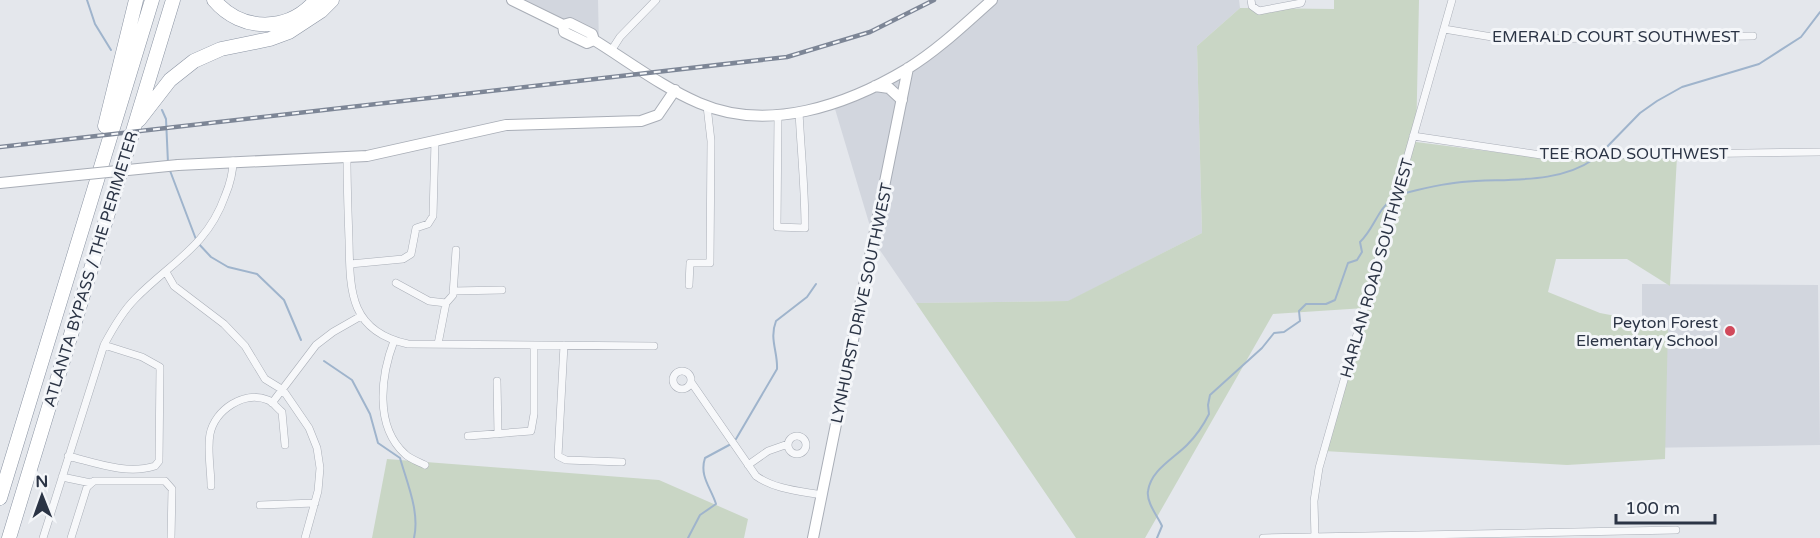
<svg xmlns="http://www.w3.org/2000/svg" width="1820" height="538" font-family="'Varela Round',sans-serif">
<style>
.built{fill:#d2d6de}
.green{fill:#c9d6c5}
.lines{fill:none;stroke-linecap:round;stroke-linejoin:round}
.stream{stroke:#9fb4cc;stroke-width:2}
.street-casing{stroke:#a9aeb7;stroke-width:8}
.secondary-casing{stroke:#a9aeb7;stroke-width:12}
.highway-casing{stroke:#8b94a3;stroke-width:15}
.street{stroke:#f7f8fa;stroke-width:7}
.secondary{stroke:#fff;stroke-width:10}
.highway{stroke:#fff;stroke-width:14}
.rail-casing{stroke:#7d8696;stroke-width:4.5}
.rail{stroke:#f4f6f9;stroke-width:2;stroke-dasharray:7;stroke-linecap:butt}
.secondary-bridge-casing{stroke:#a9aeb7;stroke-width:12;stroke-linecap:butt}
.secondary-bridge{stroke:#fff;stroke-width:10}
.poi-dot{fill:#d1495b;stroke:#f4f6f9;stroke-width:2}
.labels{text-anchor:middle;stroke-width:6;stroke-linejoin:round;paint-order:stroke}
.street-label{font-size:16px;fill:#2b3445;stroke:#f4f6f9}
.poi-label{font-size:16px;fill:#2b3445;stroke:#f4f6f9;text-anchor:end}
</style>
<rect width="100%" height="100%" fill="#e4e7ec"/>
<!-- built -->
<path class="built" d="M507 0H598L599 45Z
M990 0H1239L1240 8 1197 46 1202 233 1069 301 916 303 875 243 835 109 891 78Z
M1642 284 1818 285 1820 445 1642 448Z"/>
<!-- green -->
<path class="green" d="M1334 0H1419L1416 142 1542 158 1677 156 1670 286 1627 259H1556L1548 292 1600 313 1668 326 1665 459 1567 465 1324 451 1365 308 1273 314 1145 538H1076L916 303 1068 301 1202 233 1197 46 1240 8 1334 9Z
M387 459 659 480 748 519 744 538H372Z"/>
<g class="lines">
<!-- stream -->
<path class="stream" d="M87 0 95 24 111 50
M162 110 166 119 168 163
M1601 153 1640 113 1657 101 1682 87 1759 64 1801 37 1820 12
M169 168 197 242 211 257 228 267 257 274 284 300 301 340
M1398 195C1420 189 1440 184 1462 182 1505 178 1557 185 1594 159
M324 361 352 380 370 414 378 443 400 458C407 483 420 512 414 538
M736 439 777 369C778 352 769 339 776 321L807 297 816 284
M688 538 700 515 716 504C711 488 699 476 705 458L731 444
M1157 538 1162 526C1158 517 1146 502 1148 491 1151 470 1173 459 1187 445 1196 436 1203 426 1209 414L1208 405 1210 395 1262 348 1274 333 1284 332 1300 321 1299 311 1306 304H1326L1335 300 1348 263 1357 260 1362 252 1360 242C1374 229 1377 210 1393 198"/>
<!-- street casing -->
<g class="street-casing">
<path id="street" d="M1251 0 1252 6 1259 11 1301 3 1302 0
M1444 29 1492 37 1529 39 1753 36
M611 51 620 37 656 0
M778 115 777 227 805 228C805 189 801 151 799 112
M1413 136 1548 156 1820 152
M347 157C347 185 348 213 349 240 350 291 349 331 408 344L654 346
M350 264 403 259 411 254 416 228 428 224 433 216 435 141
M166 272 174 286 224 324 245 346 265 379 283 390 309 428 317 448 320 468 318 491 305 538
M396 283 429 301 446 303 453 295 456 250
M689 285 690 263H710L711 141 707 106
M453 291 502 290
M394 341C381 375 374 426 405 454 410 459 419 462 425 465
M438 344 446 303
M564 345 558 456 566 460 622 462
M673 380a9 9 0 1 1 18 0a9 9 0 1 1-18 0Z
M497 381 498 434
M691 382 756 476C774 489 799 491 821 495
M272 403 316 345 333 332 361 316
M468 436 531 431 534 414V345
M788 445a9 9 0 1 1 18 0a9 9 0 1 1-18 0Z
M68 456C96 463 127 475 155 466L159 461 160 367 142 357 104 345
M748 465 768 451 788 444
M62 477 91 483
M211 486C211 470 207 450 210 434 215 410 244 390 268 400 273 402 278 409 282 412L285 445
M260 505 315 503
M43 538 104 345C113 328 122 312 135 299 170 263 207 247 225 196 230 184 233 174 233 161
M71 538 87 487 94 481H165L172 489 171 538
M1263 538 1676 530
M1315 538 1314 501 1319 468 1452 0"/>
</g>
<!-- secondary casing -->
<g class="secondary-casing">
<path id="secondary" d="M512 0 563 25 570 23 592 34 594 40C628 61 662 87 699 103 768 133 847 105 907 69 938 50 965 24 992 0
M563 25 564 32 587 43 594 40
M875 86 889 88 902 100
M178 165 367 156 506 125 641 121 658 115 675 90
M0 183 78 175
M813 538 908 68"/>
</g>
<!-- highway casing -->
<g class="highway-casing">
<path id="highway" d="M214 0C242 33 289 32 316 0
M139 120 170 80 194 61 221 49 270 39 289 32 321 11 332 0
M105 126 136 0
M0 498 152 0
M9 538 173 0"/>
</g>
<!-- street -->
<use href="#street" class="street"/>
<!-- secondary -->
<use href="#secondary" class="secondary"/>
<!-- highway -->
<use href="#highway" class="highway"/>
<!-- rail casing -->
<g class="rail-casing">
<path id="rail" d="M0 147 787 57 870 32 934 0"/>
</g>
<!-- rail -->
<use href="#rail" class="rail"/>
<!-- secondary-bridge casing -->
<g class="secondary-bridge-casing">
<path id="secondary-bridge" d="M78 175 178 165"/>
</g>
<!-- secondary-bridge -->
<use href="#secondary-bridge" class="secondary-bridge"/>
</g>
<!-- markers -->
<circle class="poi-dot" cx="1730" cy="331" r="6"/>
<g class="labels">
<!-- street labels -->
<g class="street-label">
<text x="1616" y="42">EMERALD COURT SOUTHWEST</text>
<text x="1634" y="159">TEE ROAD SOUTHWEST</text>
<text transform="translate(1376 268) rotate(-74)" y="6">HARLAN ROAD SOUTHWEST</text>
<text transform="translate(90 269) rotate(-73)" y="6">ATLANTA BYPASS / THE PERIMETER</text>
<text transform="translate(861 303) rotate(-78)" y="6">LYNHURST DRIVE SOUTHWEST</text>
</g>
<!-- poi labels -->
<g class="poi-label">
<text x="1718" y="328">Peyton Forest<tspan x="1718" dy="18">Elementary School</tspan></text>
</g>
</g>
<!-- north arrow -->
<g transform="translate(42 496) rotate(359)" stroke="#f4f6f9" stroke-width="4.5" paint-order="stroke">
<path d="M0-4.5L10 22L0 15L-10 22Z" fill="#2b3445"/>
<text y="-9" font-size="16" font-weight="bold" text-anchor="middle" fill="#2b3445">N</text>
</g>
<!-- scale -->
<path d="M1616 514v9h99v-9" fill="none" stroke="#2b3445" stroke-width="3"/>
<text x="1625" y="514" font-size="18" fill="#2b3445" stroke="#f4f6f9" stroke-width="4.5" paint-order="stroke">100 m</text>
</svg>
